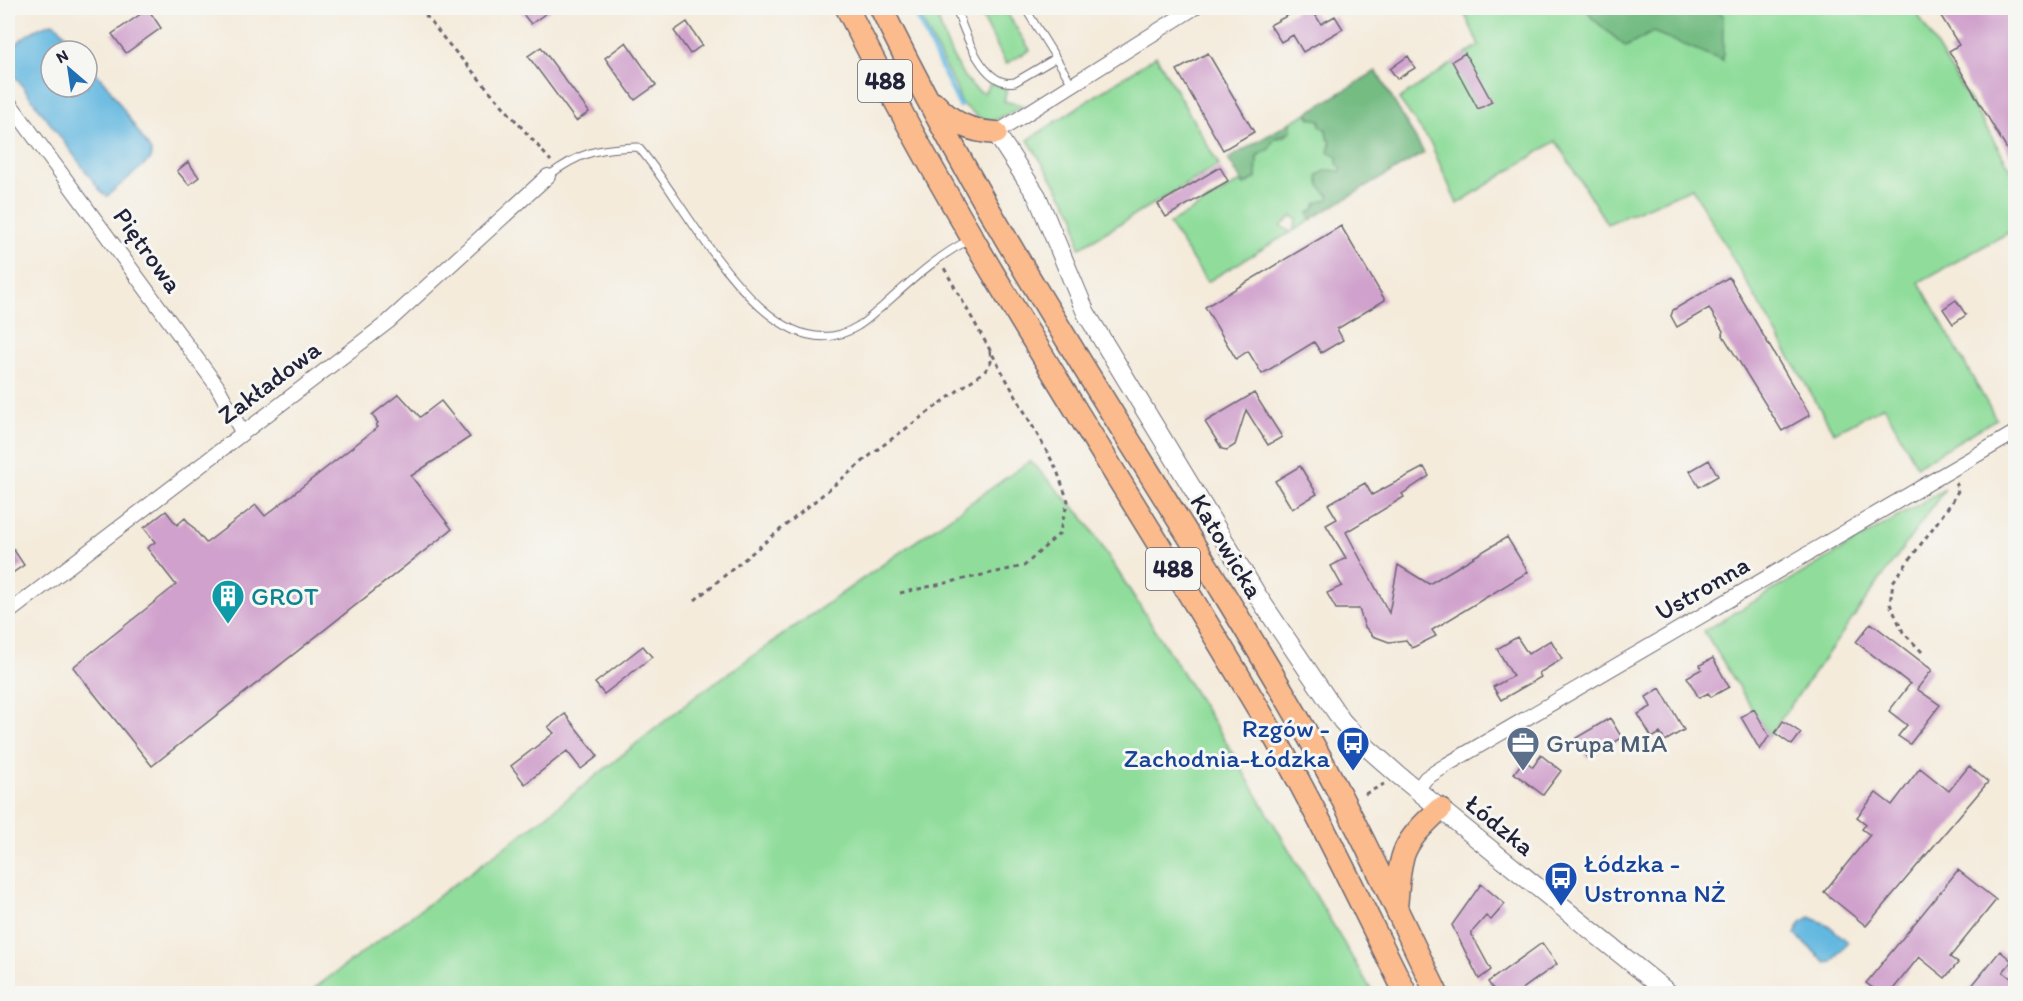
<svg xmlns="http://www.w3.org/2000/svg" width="2023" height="1001" font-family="Itim,sans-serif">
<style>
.green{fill:#90dd9b;stroke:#59806b;stroke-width:1.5}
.forest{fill:#74bc83;stroke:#4b6f5f;stroke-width:1.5}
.water{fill:#63b8e0;stroke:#426d8e;stroke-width:1.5}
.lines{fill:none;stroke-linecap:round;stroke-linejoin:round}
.stream{stroke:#63b8e0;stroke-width:5}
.building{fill:#d0a1cc}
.service-casing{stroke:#6c6873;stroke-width:9}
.minor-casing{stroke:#6c6873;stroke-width:16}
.tertiary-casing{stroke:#6c6873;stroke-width:20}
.primary-casing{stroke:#6c6873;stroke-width:25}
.path{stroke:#6c6873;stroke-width:3;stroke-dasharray:4.5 4.5;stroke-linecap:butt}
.service{stroke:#fff;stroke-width:7}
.minor{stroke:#fff;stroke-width:14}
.tertiary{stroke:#fff;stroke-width:18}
.primary{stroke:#fbbb8c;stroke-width:22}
.labels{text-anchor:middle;stroke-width:6;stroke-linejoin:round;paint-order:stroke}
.shield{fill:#f6f6f2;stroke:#626272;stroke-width:1.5}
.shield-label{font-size:24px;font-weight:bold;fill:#22223b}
.street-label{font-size:26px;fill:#22223b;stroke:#f6f6f2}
.culture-label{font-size:26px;fill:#0d838f;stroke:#f6f6f2;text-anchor:start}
.transit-label{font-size:26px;fill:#164399;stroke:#f6f6f2;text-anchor:end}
.service-label{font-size:26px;fill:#4e5e75;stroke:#f6f6f2;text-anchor:start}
</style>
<rect width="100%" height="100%" fill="#f6f6f2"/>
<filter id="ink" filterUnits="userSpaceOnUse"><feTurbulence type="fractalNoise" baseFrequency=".0167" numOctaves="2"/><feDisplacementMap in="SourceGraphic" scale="12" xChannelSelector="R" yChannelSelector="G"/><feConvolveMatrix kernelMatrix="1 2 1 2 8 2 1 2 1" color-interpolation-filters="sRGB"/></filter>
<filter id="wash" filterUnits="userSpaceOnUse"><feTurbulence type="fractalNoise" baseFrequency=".008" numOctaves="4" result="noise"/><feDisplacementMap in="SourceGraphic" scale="24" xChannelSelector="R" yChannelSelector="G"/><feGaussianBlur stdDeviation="1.35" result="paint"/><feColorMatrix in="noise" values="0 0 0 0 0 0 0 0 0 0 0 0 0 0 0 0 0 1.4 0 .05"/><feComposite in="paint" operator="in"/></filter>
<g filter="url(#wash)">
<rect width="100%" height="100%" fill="#f4ebdb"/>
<!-- green -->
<path class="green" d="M916 8H935C941 31 959 85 984 93L991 83 1007 89 1004 101 1024 106 987 124 961 103 957 90Z
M978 8H1004L1030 50 1006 64Z
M1462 8H1914L2015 176V229L1919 282 1996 419 1917 466 1884 406 1834 433 1692 188 1607 224 1556 141 1457 204 1431 144 1399 99 1479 45Z
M1156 56 1219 165 1079 248 1075 216 1028 140Z
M1307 113 1310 118 1321 120 1342 168V171H1336L1325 190 1329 199C1318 203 1317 209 1308 213L1313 219 1293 231 1297 219 1292 216 1281 226 1291 232 1207 282 1169 224 1241 181 1244 185 1256 178 1257 156 1274 139 1286 136 1291 122Z
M1030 461 1084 518 1223 737 1373 993H308L537 823 696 696Z
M1945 489 1769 736 1704 631Z"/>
<!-- forest -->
<path class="forest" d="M1586 8H1712L1723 15V61L1653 32 1626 47 1592 18Z
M1376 71 1424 153 1311 219 1308 213 1313 211 1317 203 1329 199V195L1320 187 1318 176C1327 167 1330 171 1341 171L1342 168 1337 164V157L1328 152 1331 141 1327 138 1326 130 1320 125V120L1310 118 1307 113Z
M1291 122V131L1274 139 1269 149 1257 156 1256 178 1244 185 1228 159Z"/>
<!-- water -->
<path class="water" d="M52 23 58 26 78 51H51V87H87V62L109 88 151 151V159L107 196 102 193 8 67C6 44 33 29 52 23Z
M1810 917 1828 925 1848 942 1832 962 1826 963 1795 934 1801 922Z"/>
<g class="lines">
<!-- stream -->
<path class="stream" d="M913 8 960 106"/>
</g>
<g id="blocks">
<!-- building -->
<path class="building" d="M518 8H553L531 24Z
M1301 8H1311L1321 24 1335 16 1343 29 1303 52 1293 35 1281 42 1270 25Z
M1936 8H2016V165L1949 51 1959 45Z
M148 9 161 28 126 53 112 34Z
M687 22 702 45 690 54 674 31Z
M626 42 656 85 635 100 605 58Z
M541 47 589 112 576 121 528 56Z
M1208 53 1254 132 1223 150 1177 70Z
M1465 53 1492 102 1478 109 1452 61Z
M1408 56 1415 68 1397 79 1390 69Z
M188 162 199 177 189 185 177 171Z
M1220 167 1228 181 1166 217 1158 204Z
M1341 226 1385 300 1337 329 1343 340 1321 353 1314 342 1262 374 1248 351 1236 359 1205 307Z
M1729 277 1810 415 1782 431 1722 334 1723 331 1709 308 1677 327 1671 316 1673 310Z
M1956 300 1966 315 1953 324 1943 309Z
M1254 393 1282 437 1268 445 1246 410 1235 445 1227 450 1222 449 1205 422Z
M399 394 420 417 441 401 470 437 411 476 452 529 152 766 73 667 176 585 147 548 155 542 144 528 166 511 177 525 185 518 206 543 256 505 265 516 378 427 376 425 378 423 372 415Z
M1709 460 1718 476 1699 487 1690 471Z
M1300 466 1317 494 1292 509 1275 481Z
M1424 467 1429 476 1402 494 1404 497 1346 532 1389 613 1398 565 1429 584 1507 537 1528 572 1432 630 1436 636 1412 648 1406 640 1389 642 1373 636 1365 627 1359 609H1336L1327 593 1342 586 1331 566 1346 558 1326 525 1337 519 1328 504 1365 483 1372 495Z
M8 541 24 565 8 576Z
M1871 623 1932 670 1917 689 1940 705 1910 744 1898 736 1907 725 1889 711 1910 684 1856 642Z
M1517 637 1528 654 1551 640 1562 659 1539 673 1541 677 1501 700 1493 687 1513 676 1497 649Z
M643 646 652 657 604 694 595 683Z
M1713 658 1729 687 1711 697 1708 693 1699 698 1687 677 1702 669 1700 665Z
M1660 688 1684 730 1665 741 1660 733 1652 738 1638 714 1651 707 1646 697Z
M1754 709 1769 736 1760 750 1741 717Z
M565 714 598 756 581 769 567 751 525 784 511 766 554 733 548 727Z
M1610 718 1622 738 1587 758 1576 738Z
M1783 721 1801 733 1792 745 1775 733Z
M1541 755 1561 771 1543 795 1514 773 1524 760 1533 767Z
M1969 766 1988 782 1866 926 1824 892 1870 835 1862 829 1866 824 1857 817 1876 793 1892 805 1920 768 1949 791Z
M1958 870 1996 900 1950 957 1958 963 1945 978 1919 957 1890 993H1880L1866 983Z
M1481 884 1505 904 1491 920 1486 916 1471 933 1491 970 1479 979 1452 925Z
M1542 943 1557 964 1517 993H1496L1488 982Z
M2000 951 2012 961 2003 972 2016 982V989L2011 993H1966Z"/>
</g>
</g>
<g filter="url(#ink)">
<use href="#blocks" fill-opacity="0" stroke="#6c6873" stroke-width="1.5"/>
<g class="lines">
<!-- service casing -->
<g class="service-casing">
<path id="service" d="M956 8C964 31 983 89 1015 82L1056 58
M1025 8 1072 84
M548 176C580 152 599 148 638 147 685 198 768 383 858 326 867 321 875 312 883 306 910 282 937 256 969 240"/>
</g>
<!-- minor casing -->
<g class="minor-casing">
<path id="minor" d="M8 101 217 386 242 432
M996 133 1194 8
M8 613 388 322 548 176
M1417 790 1426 778 1448 764 2016 432"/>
</g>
<!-- tertiary casing -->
<g class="tertiary-casing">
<path id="tertiary" d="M996 133 1037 196 1086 313 1259 598 1342 721 1362 743 1397 774 1670 994"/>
</g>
<!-- primary casing -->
<g class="primary-casing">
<path id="primary" d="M847 8C968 251 1121 476 1259 710 1313 802 1358 898 1406 994
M881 8C1004 261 1168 490 1307 734 1355 818 1395 907 1437 994
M935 104C953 123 969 131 996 133
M1396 908C1401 854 1398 847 1440 809"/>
</g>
<!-- path -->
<path class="path" d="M420 8 446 41 551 161
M900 593 1024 566 1059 534 1068 501 1056 468 944 268
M695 600 878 449 986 370 991 361 990 351
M1922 652 1903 632 1890 604 1893 582 1952 502 1959 489 1956 483
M1365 794 1384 784"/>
<!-- service -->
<use href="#service" class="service"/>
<!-- minor -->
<use href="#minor" class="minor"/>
<!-- tertiary -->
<use href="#tertiary" class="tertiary"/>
<!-- primary -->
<use href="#primary" class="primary"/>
</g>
</g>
<!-- icons -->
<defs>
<g id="building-pin" transform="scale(1.725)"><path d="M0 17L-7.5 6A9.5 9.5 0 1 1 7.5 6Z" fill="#0f9aa8" stroke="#f6f6f2"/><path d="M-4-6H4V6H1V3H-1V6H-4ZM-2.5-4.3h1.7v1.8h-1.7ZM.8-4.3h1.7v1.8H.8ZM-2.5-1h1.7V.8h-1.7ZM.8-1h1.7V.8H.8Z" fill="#fff"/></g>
<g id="bus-pin" transform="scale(1.725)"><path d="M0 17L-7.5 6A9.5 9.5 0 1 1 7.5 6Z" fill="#1a4fb4" stroke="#f6f6f2"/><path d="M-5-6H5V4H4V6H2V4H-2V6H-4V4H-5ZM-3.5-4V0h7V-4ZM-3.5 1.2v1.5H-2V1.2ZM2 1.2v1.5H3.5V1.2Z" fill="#fff"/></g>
<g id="office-pin" transform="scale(1.725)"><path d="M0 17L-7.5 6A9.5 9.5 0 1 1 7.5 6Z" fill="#5c6f8a" stroke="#f6f6f2"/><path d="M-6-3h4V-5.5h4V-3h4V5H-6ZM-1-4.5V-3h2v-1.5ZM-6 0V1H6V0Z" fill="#fff"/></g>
</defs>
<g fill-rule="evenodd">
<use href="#building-pin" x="228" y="596"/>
<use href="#bus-pin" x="1353" y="743"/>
<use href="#office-pin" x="1523" y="743"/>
<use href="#bus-pin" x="1561" y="878"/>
</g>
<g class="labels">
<!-- shield labels -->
<g class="shield">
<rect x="858" y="60" width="54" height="42" rx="4.5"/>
<rect x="1146" y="548" width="54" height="42" rx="4.5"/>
</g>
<g class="shield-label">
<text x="885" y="89">488</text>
<text x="1173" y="577">488</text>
</g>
<!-- street labels -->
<g class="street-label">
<text transform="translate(148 250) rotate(54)" y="9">Piętrowa</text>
<text transform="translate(269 382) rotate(-37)" y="9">Zakładowa</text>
<text transform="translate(1227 546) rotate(59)" y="9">Katowicka</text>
<text transform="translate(1702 588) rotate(-30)" y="9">Ustronna</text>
<text transform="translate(1500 825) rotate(39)" y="9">Łódzka</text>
</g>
<!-- culture labels -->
<g class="culture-label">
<text x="251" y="605">GROT</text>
</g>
<!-- transit labels -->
<g class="transit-label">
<text x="1330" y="737">Rzgów -<tspan x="1330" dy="30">Zachodnia-Łódzka</tspan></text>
<text x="1584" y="872" text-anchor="start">Łódzka -<tspan x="1584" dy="30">Ustronna NŻ</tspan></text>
</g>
<!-- service labels -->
<g class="service-label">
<text x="1546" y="752">Grupa MIA</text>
</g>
</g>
<!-- margin -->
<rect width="2023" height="1001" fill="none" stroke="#f6f6f2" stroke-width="30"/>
<!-- north arrow -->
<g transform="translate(69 69) rotate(331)"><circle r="28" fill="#f6f6f2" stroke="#a1a1a9" stroke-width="1.5"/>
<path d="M0-4.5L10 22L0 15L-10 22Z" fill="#1f6fb2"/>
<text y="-9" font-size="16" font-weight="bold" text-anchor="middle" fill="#22223b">N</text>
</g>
</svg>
